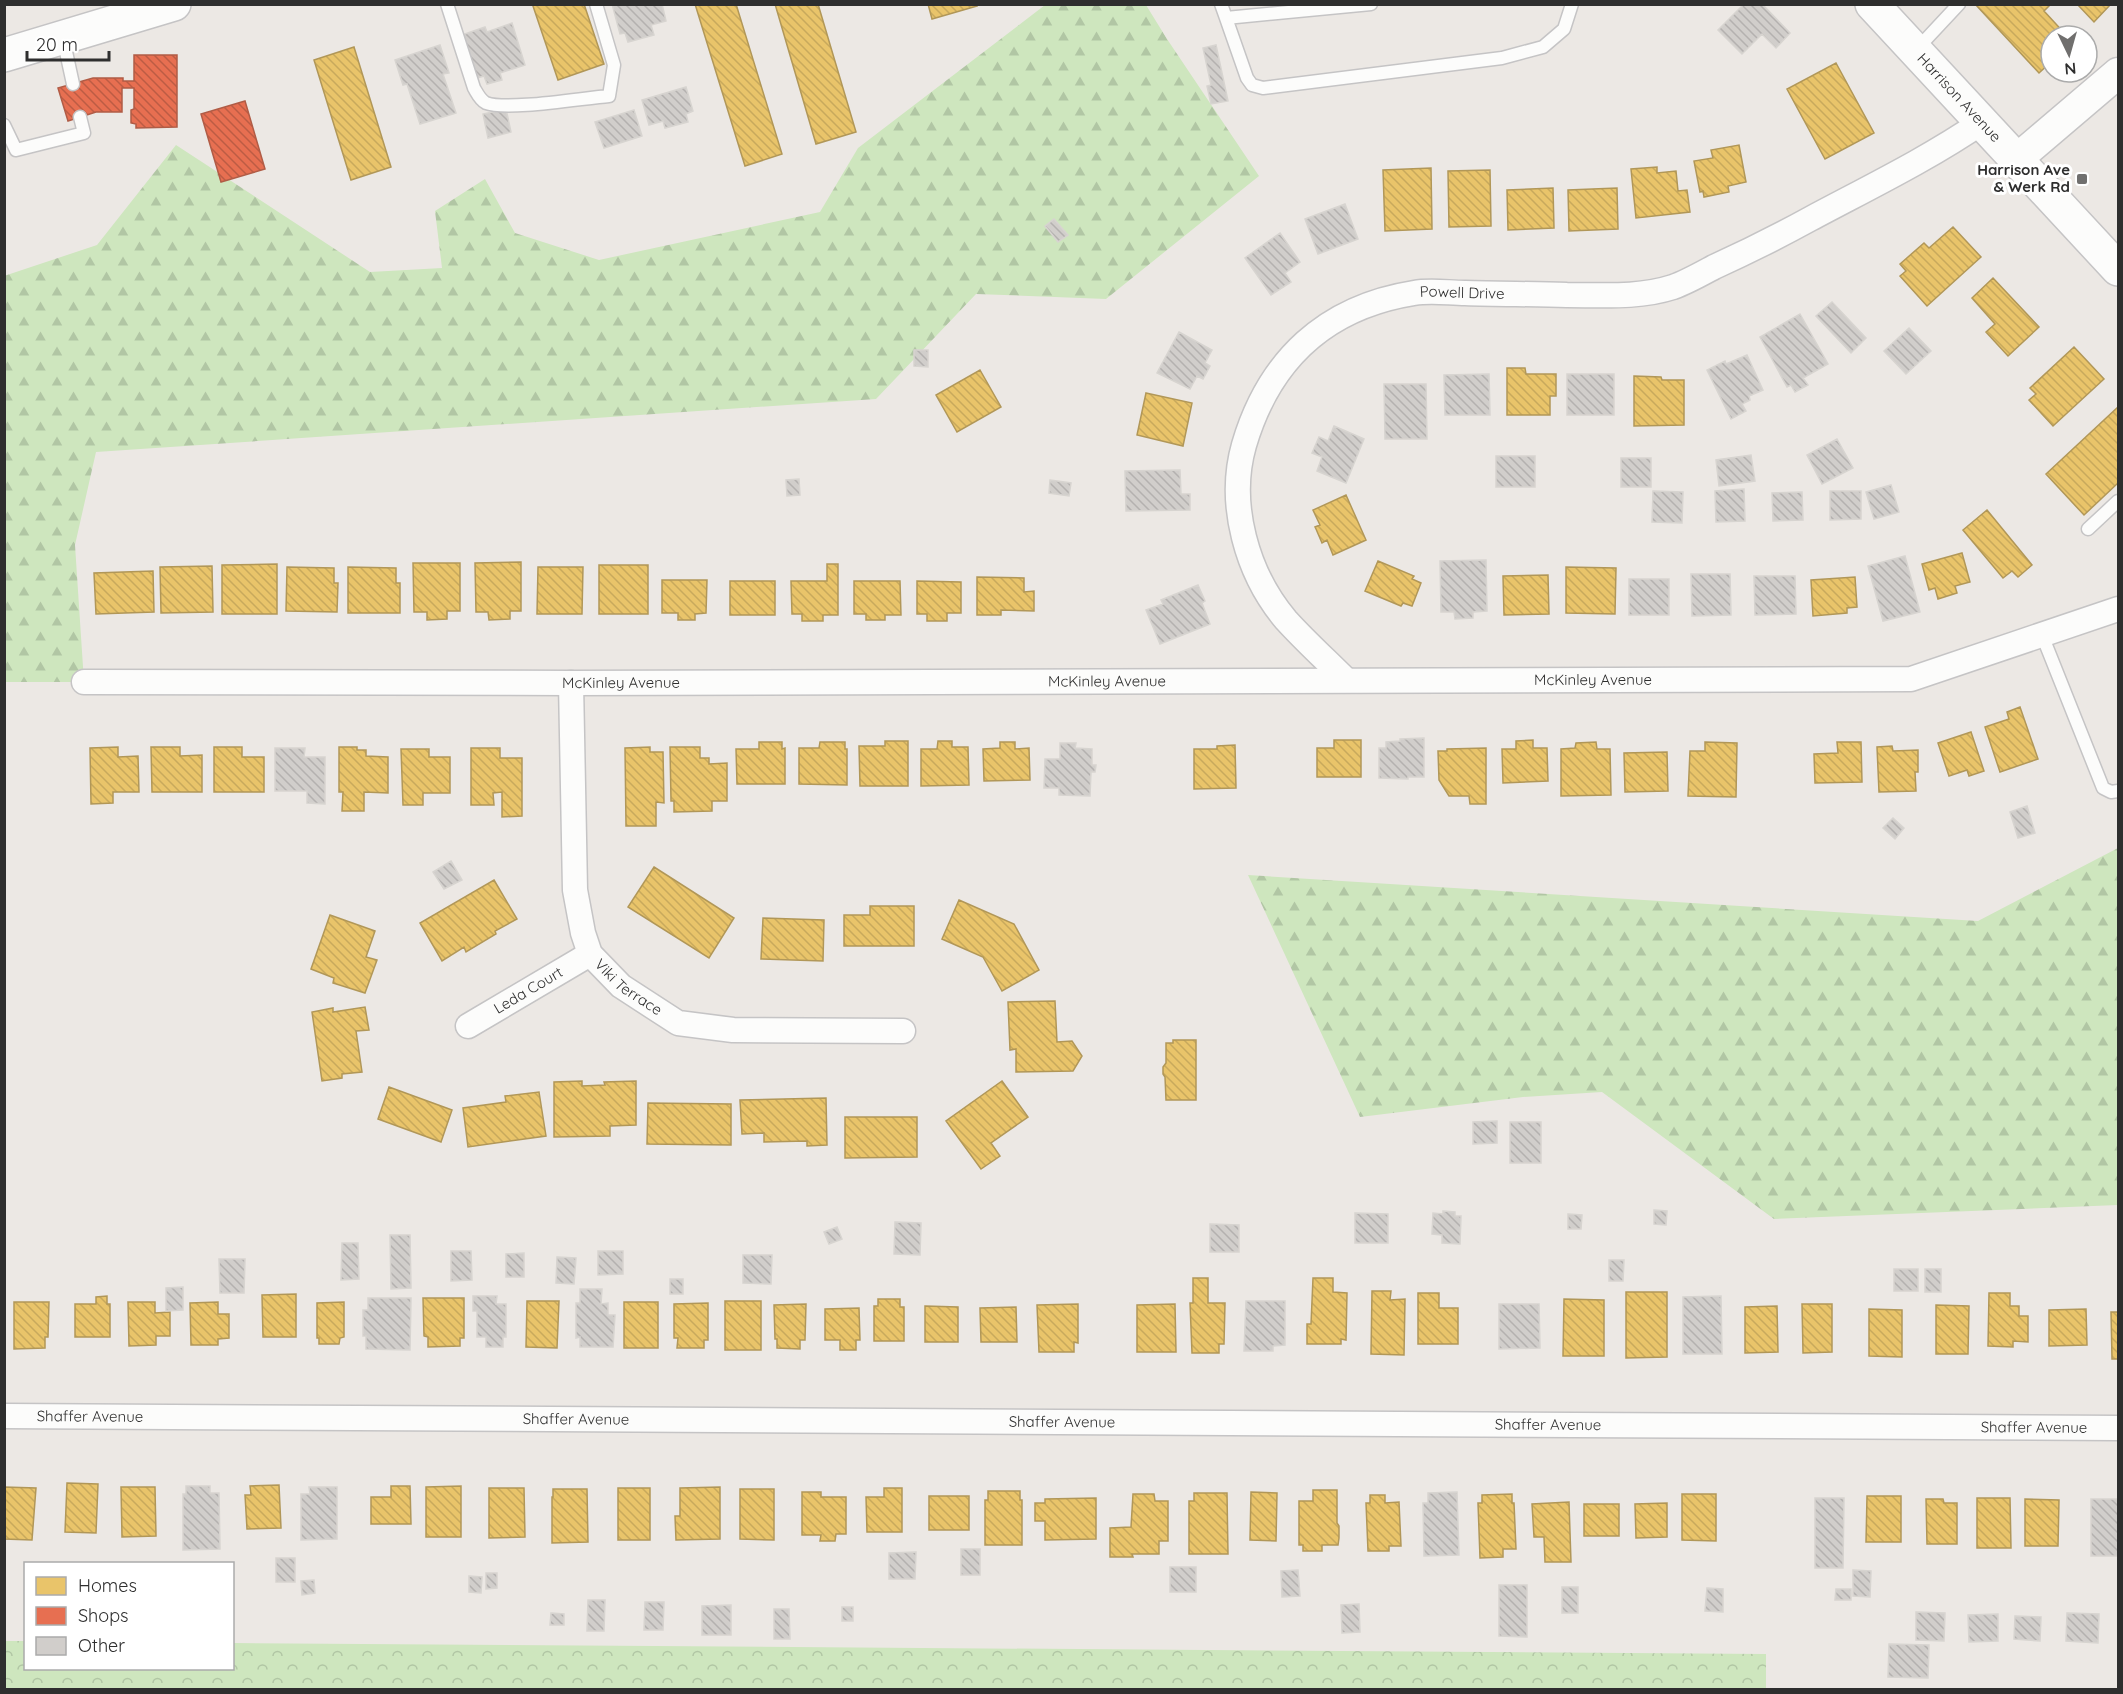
<svg xmlns="http://www.w3.org/2000/svg" width="2123" height="1694" font-family="Quicksand,sans-serif">
<style>
.forest{fill:url(#forest-firs)}
.park{fill:url(#park-crowns)}
.homes{fill:url(#homes-back-hatch);stroke:#b19758;stroke-width:1.5}
.shops{fill:url(#shops-back-hatch);stroke:#b05c46;stroke-width:1.5}
.building{fill:url(#building-back-hatch);stroke:#d7d4d0;stroke-width:1.5}
.lines{fill:none;stroke-linecap:round;stroke-linejoin:round}
.service-casing{stroke:#c5c4c5;stroke-width:15}
.minor-casing{stroke:#c5c4c5;stroke-width:27}
.tertiary-casing{stroke:#c5c4c5;stroke-width:33}
.secondary-casing{stroke:#c5c4c5;stroke-width:36}
.service{stroke:#fcfcfb;stroke-width:12}
.minor{stroke:#fcfcfb;stroke-width:24}
.tertiary{stroke:#fcfcfb;stroke-width:30}
.secondary{stroke:#fcfcfb;stroke-width:33}
.poi-dot{fill:#706f6e;stroke:#fff;stroke-width:2}
.labels{text-anchor:middle;stroke-width:6;stroke-linejoin:round;paint-order:stroke}
.street-label{font-size:15px;fill:#2e2e2e;stroke:#fff}
.poi-label{font-size:15px;font-weight:bold;fill:#2e2e2e;stroke:#fff;text-anchor:end}
</style>
<defs>
<pattern id="forest-firs" width="22" height="20" patternUnits="userSpaceOnUse" patternTransform="scale(1.5)"><rect width="22" height="20" fill="#cee6be"/><path d="M5 1l3.5 6h-7zM16 11l3.5 6h-7z" fill="#b1c6a4"/></pattern>
<pattern id="park-crowns" width="20" height="18" patternUnits="userSpaceOnUse" patternTransform="scale(1.5)"><rect width="20" height="18" fill="#cee6be"/><path d="M2 6a3 3 0 1 1 6 0M12 15a3 3 0 1 1 6 0" fill="none" stroke="#b1c6a4"/></pattern>
<pattern id="homes-back-hatch" width="6" height="6" patternUnits="userSpaceOnUse" patternTransform="scale(1.5)"><rect width="6" height="6" fill="#e9c46a"/><path d="M-1 5l2 2M0 0l6 6M5-1l2 2" fill="none" stroke="#c8a95c"/></pattern>
<pattern id="shops-back-hatch" width="6" height="6" patternUnits="userSpaceOnUse" patternTransform="scale(1.5)"><rect width="6" height="6" fill="#e76f51"/><path d="M-1 5l2 2M0 0l6 6M5-1l2 2" fill="none" stroke="#bc5c44"/></pattern>
<pattern id="building-back-hatch" width="6" height="6" patternUnits="userSpaceOnUse" patternTransform="scale(1.5)"><rect width="6" height="6" fill="#d1cecb"/><path d="M-1 5l2 2M0 0l6 6M5-1l2 2" fill="none" stroke="#b4b1af"/></pattern>
</defs>
<rect width="100%" height="100%" fill="#ece8e4"/>
<!-- forest -->
<path class="forest" d="M1045 5H1146L1167 39 1259 176 1106 299 976 294 876 399 96 452 75 545 84 682H5L4 276 97 245 176 145 370 272 442 268 435 211 485 179 515 233 599 260 820 212 858 148Z
M2118 848V1205L1774 1219 1602 1092 1523 1097 1360 1117 1248 875 1978 921Z"/>
<!-- park -->
<path class="park" d="M5 1641H25L26 1668H232L233 1643 1766 1654V1689L5 1690Z"/>
<!-- homes -->
<path class="homes" d="M536 4H584L604 64 558 80 533 6Z
M695 4H736L782 154 745 166Z
M775 4H818L856 132 816 144Z
M928 4H976L977 6 932 19Z
M1975 4H2051L2044 11 2067 36H2051V62L2039 73Z
M2077 4H2111L2094 22Z
M354 47 391 167 351 180 314 60Z
M1836 63 1874 133 1825 159 1787 89Z
M1739 145 1746 182 1728 186 1729 192 1704 197 1703 191 1700 192 1694 161 1713 158 1711 150Z
M1657 167V173L1676 171 1678 191 1687 190 1690 212 1636 218 1631 169Z
M1431 168 1432 229 1385 231 1383 170Z
M1490 170 1491 226 1449 227 1448 171Z
M1553 188 1554 228 1508 230 1507 190Z
M1617 188 1618 229 1569 231 1568 190Z
M1953 227 1981 257 1927 306 1900 276 1906 271 1900 264 1924 243 1929 248Z
M1993 278 2039 327 2008 356 1986 332 1995 324 1972 298Z
M2074 347 2104 379 2053 426 2029 400 2036 394 2030 388Z
M1507 368H1525L1526 374H1556V396H1550V415H1507Z
M980 370 1001 407 957 432 936 395Z
M1634 376 1661 377 1662 380H1684V425L1634 426Z
M1146 393 1192 403 1183 446 1137 435Z
M2118 407V483L2084 515 2046 474Z
M1346 495 1366 540 1333 555 1327 540 1322 543 1316 529 1315 527 1320 525 1313 510Z
M1987 510 2032 565 2018 577 2012 571 2003 578 1963 530Z
M1962 553 1970 582 1955 586 1957 593 1938 599 1935 588 1929 590 1922 564Z
M1378 561 1414 576 1412 579 1421 583 1412 606 1403 603 1401 606 1365 591Z
M521 562V611H510V619L489 620 488 612H476L475 563Z
M413 563H460V611H447V619L427 620V612H414Z
M277 564V614H222V565Z
M827 564H838V615H823V621H802V614H792L791 581H827Z
M599 565H648V614H599Z
M212 566 213 612 161 613 160 567Z
M287 567 334 568V583H338L337 612 286 611Z
M348 567 396 568V583H400V613H348Z
M538 567H583L582 614H537Z
M1566 567 1616 568 1615 614 1566 613Z
M153 571 154 612 96 614 94 573Z
M1548 575 1549 614 1504 615 1503 576Z
M977 577 1024 578V592L1034 591V611L1001 610V615H977Z
M1855 577 1857 607 1847 608V613L1813 616 1811 580Z
M662 580H707L706 613 695 614V620H678V613H662Z
M730 581H775V615H730Z
M854 581H900L901 615H885V620H866V614H854Z
M917 581 961 582V613H947V621H927V614H917Z
M2020 707 2038 759 2000 772 1985 727 2009 719 2007 712Z
M1971 732 1984 771 1969 776 1967 770 1949 776 1938 743Z
M1334 740H1361V777H1317V748H1334Z
M1533 740V748H1547L1548 781 1503 783 1502 749H1516V741Z
M885 741H908V786H860L859 746H885Z
M938 741H952V747H968L969 785 921 786V749H937Z
M759 742H782V749L785 748V784H737L736 749H759Z
M820 742H845V749H847V785L799 784V748H819Z
M1000 742H1015V749L1029 748 1030 780 984 781 983 749 1000 748Z
M1596 742 1597 749H1610L1611 795 1561 796V749L1575 748 1576 743Z
M1705 742 1737 743 1736 797 1688 796 1690 751H1705Z
M1837 742H1861L1862 782 1815 783 1814 754 1838 753Z
M1235 745 1236 788 1194 789V749H1217V746Z
M1892 746 1893 751 1918 750V772H1915L1916 791 1879 792 1877 747Z
M118 747V757L138 756 139 792H113V803L91 804 90 748Z
M151 747H180V756L202 755V792H152Z
M214 747H242V757H264V792H214Z
M339 747H357V750H366V756L388 757V793L364 792V811H342L343 792H339Z
M650 747V752H663L664 803 656 802V826H626L625 748Z
M670 747H700V758H709V764L727 763V801H712V811L674 812V801H671Z
M471 748H500V758H522V816L502 817V792L493 793 494 805H471Z
M1486 748V804H1470L1469 796H1449L1439 780 1438 751H1447V749Z
M401 749H429V757H450V793H423V805H403Z
M1667 752 1668 791 1625 792 1624 753Z
M654 867 734 918 709 958 628 907Z
M494 880 517 919 495 931 496 934 466 952 464 947 442 961 420 923Z
M959 900 1014 924 1039 970 1002 991 983 957 942 939Z
M870 906H914V946H844V915H870Z
M330 915 375 931 366 957 377 960 365 993 333 983 334 978 311 969Z
M763 918 824 920 823 961 761 959Z
M1055 1001 1057 1042 1072 1041 1082 1056 1073 1071 1016 1072V1049L1010 1050 1008 1002Z
M365 1007 369 1030 356 1031 362 1072 342 1074V1078L322 1081 312 1012 333 1008V1012Z
M1173 1040H1196V1100H1166L1165 1077 1163 1074V1067L1166 1063V1043H1173Z
M582 1081V1086L605 1085 604 1082 636 1081V1125L610 1126V1136L554 1137V1082Z
M1002 1081 1028 1117 991 1143 1000 1156 981 1169 946 1121Z
M389 1087 452 1110 441 1142 378 1119Z
M539 1092 546 1136 468 1147 463 1108 506 1102 505 1096Z
M826 1098 827 1145 807 1146V1141L764 1142V1133L742 1134 740 1100Z
M648 1103 731 1104V1145L647 1144Z
M845 1117H917V1157L845 1158Z
M1193 1278H1208V1303H1225L1224 1344H1219V1353H1192L1190 1303H1193Z
M1313 1278H1333V1292L1347 1293 1346 1340 1341 1339V1344H1307V1324H1311Z
M1372 1291H1391L1390 1300 1405 1299 1404 1355 1371 1354Z
M1626 1292H1667V1357L1626 1358Z
M1418 1293H1439V1308H1458V1344H1418Z
M1989 1293H2010V1306H2019V1316H2028V1342L2013 1341V1347L1988 1346Z
M296 1294V1337H263L262 1295Z
M107 1296V1304H110V1337H75V1304H96V1297Z
M423 1298H464V1338H460V1346L428 1347V1337L424 1336Z
M878 1299H900V1307H904V1341H874V1306H878Z
M1564 1299 1604 1300V1356H1563Z
M527 1301H559L557 1348 526 1347Z
M725 1301H761V1350H725Z
M14 1302H49L48 1337H45V1348L14 1349Z
M128 1302H155V1313L170 1312V1336H156V1345L129 1346Z
M218 1302V1314H229V1338L218 1339V1345H191L190 1303Z
M344 1302V1337L340 1338 339 1344H319V1338H317V1303Z
M624 1302H658V1348H624Z
M708 1303V1340H704V1348H677L678 1338H674V1304Z
M806 1304 805 1340H800V1349L777 1348V1339H775L774 1305Z
M1078 1304V1343L1074 1342V1352H1039L1037 1305Z
M1175 1304 1176 1352H1137V1305Z
M1802 1304H1832V1352L1803 1353Z
M1936 1305 1969 1306 1968 1354H1936Z
M925 1306 958 1307V1342H925Z
M1777 1306 1778 1352 1745 1353V1307Z
M1016 1307 1017 1342H981L980 1308Z
M859 1308 860 1340H856V1350H840V1340H825V1309Z
M1869 1309 1902 1310V1357L1869 1356Z
M2086 1309 2087 1345 2049 1346V1310Z
M2111 1312H2118V1359H2112Z
M67 1483 98 1484 96 1533 65 1532Z
M279 1485 281 1528 247 1529 245 1495H251L250 1486Z
M391 1486H410L411 1524H371V1497H391Z
M461 1486V1537H426V1487Z
M4 1487 36 1488 32 1540 4 1539Z
M121 1487H155L156 1536 122 1537Z
M720 1487V1539L676 1540 675 1516H680V1488Z
M489 1488H524L525 1537 489 1538Z
M618 1488H650V1540H618Z
M884 1488H902V1532H867L866 1497H884Z
M553 1489H587L588 1542 552 1543V1497H553Z
M740 1489H774V1540L740 1539Z
M1313 1490H1337V1523L1339 1526V1538L1338 1545H1322V1551H1303V1545H1299V1501H1313Z
M988 1491H1020V1500H1022V1545H985V1500H988Z
M802 1492H821V1497H846V1534H836L835 1541H820L821 1535H802Z
M1251 1492 1277 1493 1276 1541 1250 1540Z
M1194 1493H1227L1228 1554H1189V1501H1194Z
M1133 1494H1154L1155 1501H1168V1541H1159V1554H1132L1133 1557H1110V1528L1131 1527Z
M1512 1494V1503H1514L1516 1549H1503V1557L1480 1558 1478 1503H1482V1495Z
M1682 1494H1716V1541L1682 1540Z
M1370 1495H1385V1503L1399 1502 1401 1546H1389V1551H1368L1366 1503H1370Z
M929 1496H969V1530H929Z
M1867 1496H1901V1542H1866Z
M1096 1498V1539L1045 1540V1521H1035V1503H1045V1499Z
M1977 1498H2010L2011 1548H1977Z
M1926 1499H1943L1944 1503H1957V1544H1927Z
M2025 1499 2059 1500 2058 1546H2025Z
M1569 1502 1571 1562H1545L1544 1537H1534L1532 1504Z
M1667 1503V1537L1636 1538 1635 1504Z
M1584 1504H1619V1536H1584Z"/>
<!-- shops -->
<path class="shops" d="M134 55H177V127L136 128V124L131 123V110L134 109V88H122V112H96L68 121 58 88 93 78H123V81H134Z
M245 101 265 169 221 182 201 114Z"/>
<!-- building -->
<path class="building" d="M612 4H662L666 21 651 25 654 35 628 42 625 33 620 34Z
M1744 4H1762L1790 33 1776 48 1762 34 1742 54 1718 30Z
M512 23 525 65 500 73 502 80 487 84 484 76 477 78 462 35 485 27 487 32Z
M440 45 449 73 443 74 456 113 420 124 407 84 403 85 395 60Z
M1216 45 1228 101 1211 104 1207 86 1211 85 1203 48Z
M686 87 693 111 686 114 688 122 665 128 663 121 649 125 642 100Z
M506 109 511 132 488 138 483 114Z
M634 110 642 136 604 148 595 122Z
M1345 204 1358 239 1318 254 1305 219Z
M1054 219 1068 235 1058 242 1045 226Z
M1280 233 1300 262 1285 273 1291 282 1271 295 1245 258Z
M1832 302 1866 338 1851 353 1816 316Z
M1800 314 1828 364 1803 378 1808 385 1795 392 1791 385 1787 387 1760 337Z
M1909 328 1931 351 1906 374 1884 351Z
M1179 332 1212 350 1205 363 1210 366 1203 379 1197 376 1190 389 1157 373Z
M914 350H928V367L914 366Z
M1747 355 1763 390 1749 396 1750 400 1742 404 1746 411 1731 419 1707 370 1725 361 1726 364Z
M1489 374 1490 415H1445L1444 375Z
M1567 374H1614V415H1567Z
M1384 384H1426L1427 439H1385Z
M1334 426 1364 439 1346 483 1317 471 1322 457 1312 453 1319 437 1328 441Z
M1837 439 1853 468 1822 484 1807 455Z
M1751 455 1755 481 1719 486 1716 460Z
M1496 456H1535V487H1496Z
M1621 458H1651V487H1621Z
M1180 470 1181 494H1190V510L1126 511 1125 471Z
M799 479 800 495 787 496 786 480Z
M1050 480 1071 483 1069 496 1049 493Z
M1891 485 1899 512 1874 519 1866 492Z
M1744 489 1745 521 1716 522 1715 491Z
M1653 491 1683 492 1682 523 1652 522Z
M1830 491H1861V519L1830 520Z
M1802 492 1803 520 1773 521 1772 493Z
M1905 556 1920 612 1883 621 1868 566Z
M1486 560 1487 611 1473 612V618L1455 619 1454 612H1441L1440 561Z
M1691 574H1730L1731 615 1692 616Z
M1754 576H1795L1796 614 1755 615Z
M1629 579H1669V615H1629Z
M1198 585 1205 601 1202 603 1210 624 1160 644 1146 610 1163 604 1161 600Z
M1424 738V777H1408V779L1379 778V748H1386V742L1400 741V739Z
M1060 743H1076L1075 748 1092 749V765H1096L1095 772H1091L1090 796 1059 795V788H1044L1045 759H1060Z
M275 748H305L304 757H325V804L307 803V791H275Z
M2027 806 2035 833 2018 838 2010 812Z
M1893 818 1904 828 1895 839 1883 828Z
M451 861 462 880 444 889 433 872Z
M1497 1121V1143L1473 1144V1122Z
M1510 1122H1541V1163H1510Z
M1654 1210 1667 1211 1666 1225 1654 1224Z
M1443 1211 1455 1212V1216H1461L1460 1244 1442 1243V1235L1432 1234 1433 1213 1443 1214Z
M1355 1213 1388 1214V1243H1355Z
M1568 1214 1582 1215 1581 1229H1568Z
M895 1222 921 1223 920 1255 894 1254Z
M1210 1224 1239 1225V1252H1210Z
M837 1227 842 1239 829 1244 824 1232Z
M390 1235H410L411 1288 391 1289Z
M342 1243H358L359 1279 341 1280Z
M451 1251H471L472 1280 451 1281Z
M598 1251H623V1274L598 1275Z
M524 1253V1277H506V1254Z
M743 1255H772L771 1284 743 1283Z
M557 1257 576 1258 574 1284 556 1283Z
M219 1259H245L244 1293H220Z
M1609 1260H1624L1623 1281H1609Z
M1894 1269H1918V1291H1894Z
M1925 1269H1941V1292H1925Z
M670 1279H683V1294H670Z
M183 1287V1310L166 1311V1288Z
M580 1289H602L601 1304 608 1303V1315H615L613 1347H580V1337L576 1338V1303H580Z
M473 1296H497L496 1304H506V1337H503V1347H486V1337H477V1311H473Z
M1721 1296 1722 1354H1683V1297Z
M368 1298H411L410 1350 366 1349V1336H363V1310H368Z
M1246 1301H1285V1345L1273 1346V1351H1244Z
M1499 1304H1539L1540 1348 1499 1349Z
M186 1486H210V1493H219L220 1549 183 1550V1494H186Z
M309 1487H337V1539L301 1540V1494H310Z
M1457 1492 1459 1555 1424 1556 1423 1503H1428V1493Z
M1815 1498H1844L1843 1568H1815Z
M2091 1499H2118V1556H2091Z
M961 1549H980V1575H961Z
M916 1552 915 1579H889V1553Z
M276 1558H295V1582H276Z
M1170 1567H1196V1592H1170Z
M1298 1570 1300 1596 1282 1597 1281 1571Z
M1853 1570 1871 1571 1870 1597 1853 1596Z
M486 1573H497V1588L486 1589Z
M469 1576 482 1577 481 1593 469 1592Z
M314 1580 315 1593 302 1595 301 1581Z
M1499 1585H1527V1637L1499 1636Z
M1562 1587H1578V1613H1562Z
M1707 1588 1723 1589V1612L1705 1611Z
M1836 1589H1851V1600H1835Z
M588 1600H605L604 1631H587Z
M645 1602H664L663 1630H644Z
M1359 1604 1360 1632 1342 1633 1341 1605Z
M731 1605V1635H702V1606Z
M842 1607H853V1621H842Z
M774 1609H789L790 1639H774Z
M1916 1612 1945 1613 1944 1641 1916 1640Z
M551 1613 564 1614V1625H550Z
M2067 1613 2099 1614 2098 1643 2066 1641Z
M1998 1614V1641L1969 1642 1968 1615Z
M2015 1616 2041 1617 2040 1641 2014 1639Z
M1889 1644 1929 1645 1928 1678 1888 1677Z"/>
<g class="lines">
<!-- service casing -->
<g class="service-casing">
<path id="service" d="M447 4 474 88C477 93 480 100 486 103 507 111 583 98 609 96L614 65 596 4
M1221 4 1226 18 1371 4
M1226 18 1247 78 1252 85 1263 88 1502 58 1543 47 1564 29 1572 4
M63 38 73 84
M1916 50 1959 4
M4 125 16 150 84 133 80 117
M2088 529 2118 501
M2042 635 2103 788 2111 792 2118 791"/>
</g>
<!-- minor casing -->
<g class="minor-casing">
<g id="minor">
<path id="s1" d="M1346 680C1326 660 1305 641 1286 620 1247 574 1227 504 1244 445 1269 360 1326 307 1414 293 1431 290 1449 293 1465 293 1499 294 1533 294 1567 295 1603 295 1639 298 1673 287 1687 282 1701 274 1714 267 1747 252 1779 236 1810 219 1868 188 1928 159 1982 122"/>
<path id="s2" d="M84 682 571 683 1911 679 2118 609"/>
<path id="s3" d="M571 683 575 890 583 933 590 954 621 986 678 1023 733 1030 903 1031"/>
<path id="s4" d="M468 1026 590 954"/>
<path id="s5" d="M4 1416 2118 1428"/>
</g>
</g>
<!-- tertiary casing -->
<g class="tertiary-casing">
<path id="tertiary" d="M2017 159 2118 73"/>
</g>
<!-- secondary casing -->
<g class="secondary-casing">
<g id="secondary">
<path id="s6" d="M1872 4 2118 269"/>
<path d="M4 55 174 4"/>
</g>
</g>
<!-- service -->
<use href="#service" class="service"/>
<!-- minor -->
<use href="#minor" class="minor"/>
<!-- tertiary -->
<use href="#tertiary" class="tertiary"/>
<!-- secondary -->
<use href="#secondary" class="secondary"/>
</g>
<!-- markers -->
<rect class="poi-dot" x="2076" y="173" width="12" height="12" rx="3"/>
<g class="labels">
<!-- street labels -->
<g class="street-label">
<text dy="5" stroke="none"><textPath href="#s6" startOffset="128">Harrison Avenue</textPath></text>
<text dy="5" stroke="none"><textPath href="#s1" startOffset="562">Powell Drive</textPath></text>
<text dy="5" stroke="none"><textPath href="#s2" startOffset="1509">McKinley Avenue</textPath></text>
<text dy="5" stroke="none"><textPath href="#s2" startOffset="1023">McKinley Avenue</textPath></text>
<text dy="5" stroke="none"><textPath href="#s2" startOffset="537">McKinley Avenue</textPath></text>
<text dy="5" stroke="none"><textPath href="#s3" startOffset="324">Viki Terrace</textPath></text>
<text dy="5" stroke="none"><textPath href="#s4" startOffset="70">Leda Court</textPath></text>
<text dy="5" stroke="none"><textPath href="#s5" startOffset="86">Shaffer Avenue</textPath></text>
<text dy="5" stroke="none"><textPath href="#s5" startOffset="572">Shaffer Avenue</textPath></text>
<text dy="5" stroke="none"><textPath href="#s5" startOffset="1058">Shaffer Avenue</textPath></text>
<text dy="5" stroke="none"><textPath href="#s5" startOffset="1544">Shaffer Avenue</textPath></text>
<text dy="5" stroke="none"><textPath href="#s5" startOffset="2030">Shaffer Avenue</textPath></text>
</g>
<!-- poi labels -->
<g class="poi-label">
<text x="2070" y="175">Harrison Ave<tspan x="2070" dy="17">&amp; Werk Rd</tspan></text>
</g>
</g>
<!-- border -->
<rect width="2123" height="1694" fill="none" stroke="#2e2e2e" stroke-width="12"/>
<!-- legend -->
<rect x="24" y="1562" width="210" height="108" fill="#ffffff" stroke="#ababab" stroke-width="1.5"/>
<rect x="36" y="1577" width="30" height="18" fill="#e9c46a" stroke="#ababab" stroke-width="1.5"/>
<text x="78" y="1592" font-size="18" fill="#2e2e2e">Homes</text>
<rect x="36" y="1607" width="30" height="18" fill="#e76f51" stroke="#ababab" stroke-width="1.5"/>
<text x="78" y="1622" font-size="18" fill="#2e2e2e">Shops</text>
<rect x="36" y="1637" width="30" height="18" fill="#d1cecb" stroke="#ababab" stroke-width="1.5"/>
<text x="78" y="1652" font-size="18" fill="#2e2e2e">Other</text>
<!-- north arrow -->
<g transform="translate(2069 54) rotate(175)"><circle r="28" fill="#ffffff" stroke="#ababab" stroke-width="1.5"/>
<path d="M0-4.5L10 22L0 15L-10 22Z" fill="#706f6e"/>
<text y="-9" font-size="16" font-weight="bold" text-anchor="middle" fill="#2e2e2e">N</text>
</g>
<!-- scale -->
<path d="M27 51v9h82v-9" fill="none" stroke="#2e2e2e" stroke-width="3"/>
<text x="36" y="51" font-size="18" fill="#2e2e2e" stroke="#ffffff" stroke-width="4.5" paint-order="stroke">20 m</text>
</svg>
